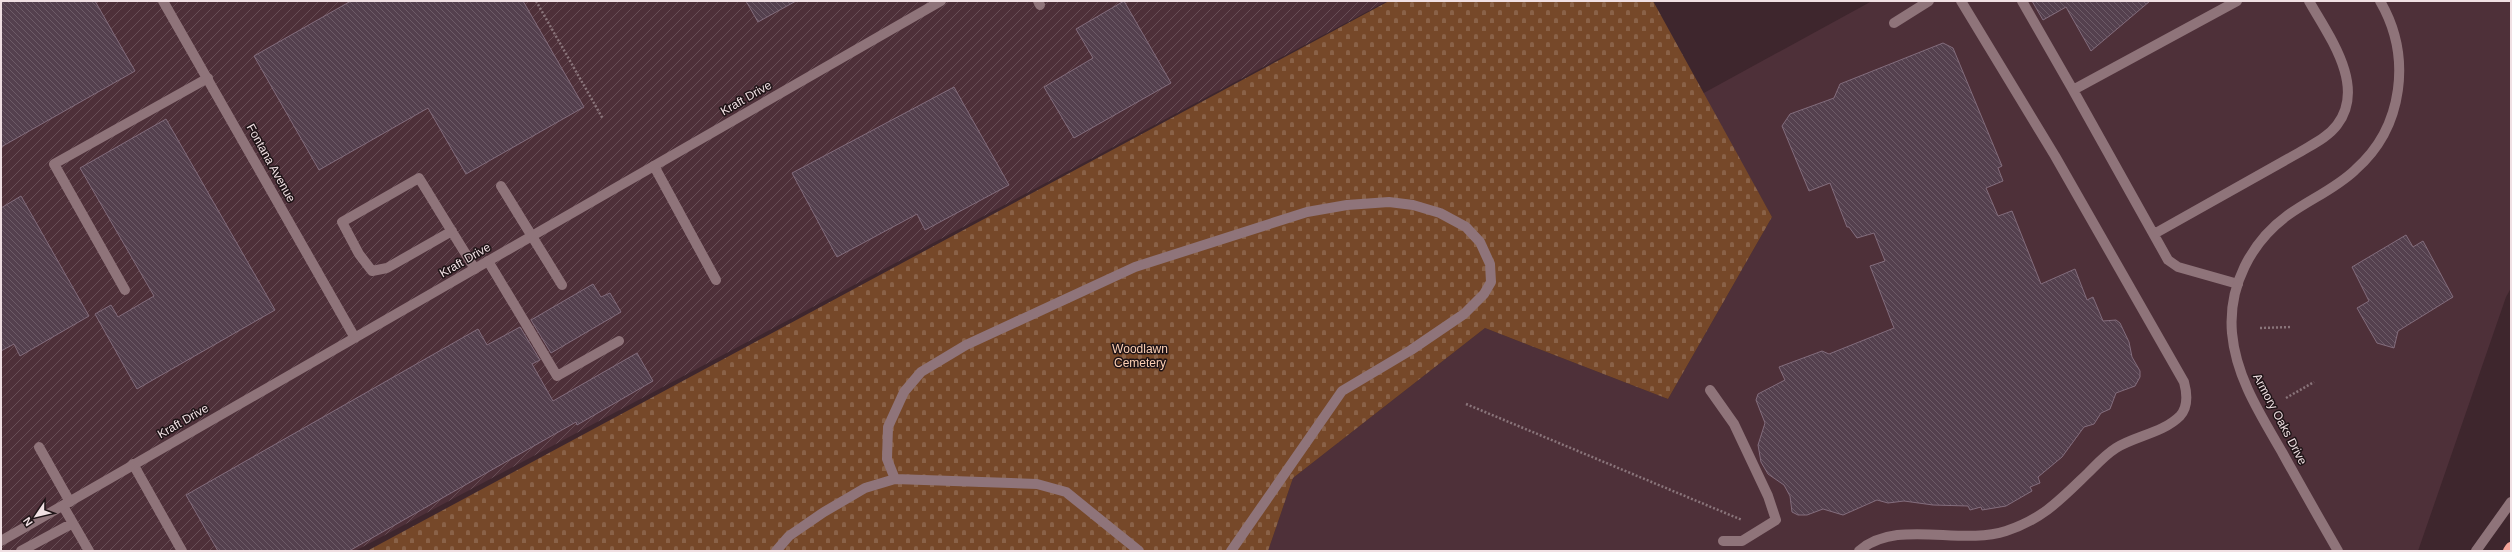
<svg xmlns="http://www.w3.org/2000/svg" width="2512" height="552" font-family="Arial,sans-serif">
<style>
.built{fill:#4e3039}
.industrial{fill:url(#industrial-furrows)}
.cemetery{fill:url(#cemetery-stones)}
.building{fill:url(#building-back-hatch);stroke:#836d7d}
.lines{fill:none;stroke-linecap:round;stroke-linejoin:round}
.path{stroke:#8a757b;stroke-width:2.5;stroke-dasharray:2 2;stroke-linecap:butt}
.lane{stroke:#8f747a;stroke-width:10}
.street{stroke:#8f747a;stroke-width:10}
.secondary{stroke:#8f747a;stroke-width:10}
.highway{stroke:#f4a499;stroke-width:12}
.labels{text-anchor:middle;stroke-width:3;stroke-linejoin:round;paint-order:stroke}
.street-label{font-size:12px;fill:#f0e0e3;stroke:#1e1316}
.park-label{font-size:12px;fill:#fdd0b4;stroke:#1e1316}
</style>
<defs>
<pattern id="industrial-furrows" width="10" height="10" patternUnits="userSpaceOnUse"><rect width="10" height="10" fill="#4e3039"/><path d="M-1 1l2-2M0 10L10 0M9 11l2-2" fill="none" stroke="#684e56"/></pattern>
<pattern id="cemetery-stones" width="16" height="16" patternUnits="userSpaceOnUse"><rect width="16" height="16" fill="#764829"/><path d="M2 7V4a2 2 0 0 1 4 0v3zM10 15v-3a2 2 0 0 1 4 0v3z" fill="#8a6248"/></pattern>
<pattern id="building-back-hatch" width="6" height="6" patternUnits="userSpaceOnUse"><rect width="6" height="6" fill="#54404e"/><path d="M-1 5l2 2M0 0l6 6M5-1l2 2" fill="none" stroke="#6d5b67"/></pattern>
</defs>
<rect width="100%" height="100%" fill="#3e262d"/>
<!-- built -->
<path class="built" d="M1872 1H2511V288L2506 297 2418 551H1268L1293 478 1485 328 1668 399 1772 217 1702 94Z"/>
<!-- industrial -->
<path class="industrial" d="M1 1H1387L355 551H1Z"/>
<!-- cemetery -->
<path class="cemetery" d="M1389 1H1653L1772 217 1668 399 1485 328 1293 478 1268 551H367Z"/>
<!-- building -->
<path class="building" d="M1 1H95L135 71 1 147Z
M351 1H523L584 107 466 174 428 108 319 170 254 56Z
M746 1H796L758 22Z
M1124 1 1171 83 1074 138 1044 87 1093 58 1076 29Z
M2032 1H2150L2091 51 2066 7 2043 20Z
M1943 43 1953 48 2002 166 1998 168 2003 181 1986 188 1998 216 2012 211 2041 284 2075 269 2087 300 2093 297 2103 321 2116 320 2120 323 2129 342 2132 357 2140 371V377L2135 386 2116 393 2110 409 2101 413 2094 424 2084 427 2062 457 2038 477 2040 483 2030 487 2032 491 2006 506 1982 510 1981 507 1970 510 1968 506 1933 505 1904 501 1888 503 1877 500 1843 515 1823 509 1807 515H1798L1792 512 1790 496 1784 485 1768 474 1761 462 1758 445 1765 423 1756 400 1758 394 1785 380 1779 367 1822 351 1829 354 1894 328 1870 266 1885 261 1874 233 1857 238 1849 227H1847L1830 183 1809 191 1782 126 1790 114 1834 98 1840 84Z
M954 87 1009 185 925 230 917 214 837 257 792 173Z
M166 119 275 310 137 389 95 314 111 305 118 317 154 296 80 168Z
M21 196 89 316 20 356 14 344 1 351V208Z
M2406 235 2413 247 2423 241 2453 297 2398 331 2394 348 2377 343 2357 308 2369 301 2352 267Z
M593 284 601 297 610 293 621 312 551 353 531 320Z
M520 327 540 360 532 364 553 401 637 353 653 381 577 425 576 422 349 551H218L186 495 478 329 487 345Z"/>
<g class="lines">
<!-- path -->
<path class="path" d="M536 1 603 119
M2260 328 2292 327
M2286 398 2314 382
M1466 404 1742 520"/>
<!-- lane -->
<path class="lane" d="M1038 1 1040 5
M2022 1 2073 90
M2237 1 2073 90 2168 260 2178 267 2238 284
M1894 23 1929 1
M654 166 716 280
M501 186 562 285
M452 231 387 268 372 271 359 254 342 222 419 178 475 269
M2154 234 2300 152C2313 144 2328 137 2337 125 2367 86 2328 35 2309 1
M488 261 557 376 619 341
M125 290 54 164 208 78
M1710 390 1734 424 1768 496 1776 520 1742 541H1723
M39 447 70 502
M133 464 182 551
M895 479 887 459 888 427 904 392 921 372 966 345 1135 267 1307 212 1347 205 1389 202 1413 205 1440 213 1466 227 1480 242 1490 264 1491 282 1484 294 1464 314 1411 350 1342 391 1231 551
M63 506 89 551
M21 551 73 523
M776 551 789 536 824 512 865 488 895 479 1037 484 1066 492 1139 551
M1859 551C1896 518 1960 546 2006 531 2043 519 2061 499 2088 473 2097 464 2105 455 2116 448 2135 436 2163 433 2180 416 2189 406 2187 393 2184 382L2055 156 1961 1"/>
<!-- street -->
<path class="street" d="M163 1 355 338
M1 541 941 1
M2338 551C2319 518 2300 485 2282 452 2260 414 2236 377 2232 333 2228 286 2251 242 2288 215 2310 199 2335 189 2355 170 2404 127 2412 56 2380 1"/>
<!-- secondary -->
<path class="secondary" d="M2476 551 2511 502"/>
<!-- highway -->
<path class="highway" d="M2509 551 2511 548"/>
</g>
<g class="labels">
<!-- street labels -->
<g class="street-label">
<text transform="translate(746 98) rotate(-30)" y="4">Kraft Drive</text>
<text transform="translate(271 163) rotate(61)" y="4">Fontana Avenue</text>
<text transform="translate(465 260) rotate(-30)" y="4">Kraft Drive</text>
<text transform="translate(2280 419) rotate(62)" y="4">Armory Oaks Drive</text>
<text transform="translate(183 421) rotate(-30)" y="4">Kraft Drive</text>
</g>
<!-- park labels -->
<g class="park-label">
<text x="1140" y="353">Woodlawn<tspan x="1140" dy="14">Cemetery</tspan></text>
</g>
</g>
<!-- border -->
<rect width="2512" height="552" fill="none" stroke="#f0e0e3" stroke-width="4"/>
<!-- north arrow -->
<g transform="translate(36 516) rotate(235)" stroke="#1e1316" stroke-width="3" paint-order="stroke">
<path d="M0-3L7 15L0 10L-7 15Z" fill="#f0e0e3"/>
<text y="-6" font-size="11" font-weight="bold" text-anchor="middle" fill="#f0e0e3">N</text>
</g>
</svg>
